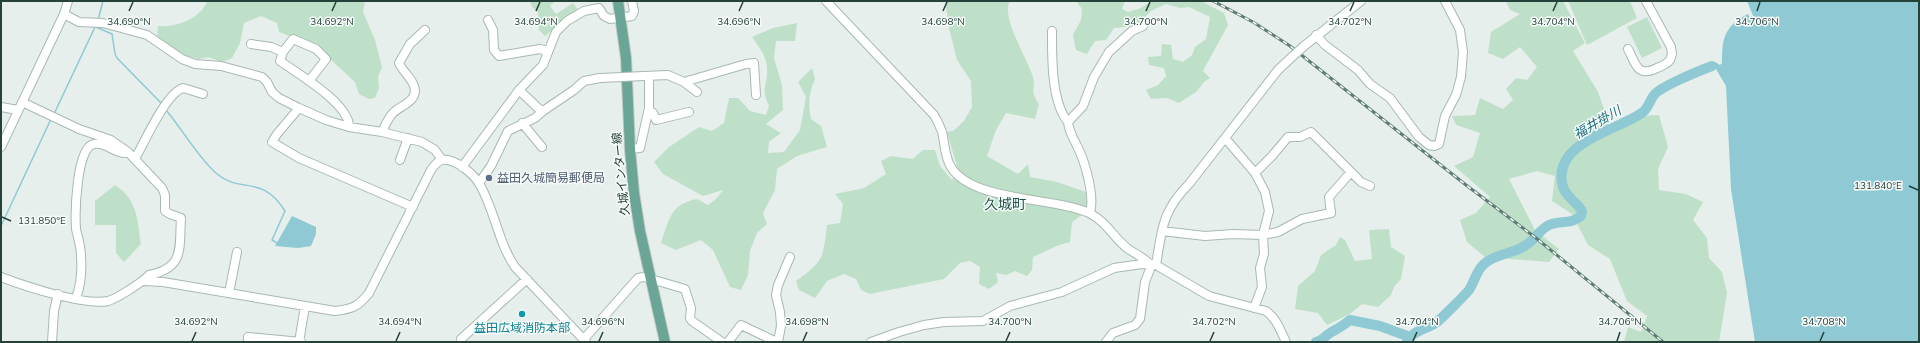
<svg xmlns="http://www.w3.org/2000/svg" width="1920" height="343" font-family="'Nunito Sans','Noto Sans JP',sans-serif">
<style>
.green{fill:#bfe0c8}
.water{fill:#8ec9d4}
.lines{fill:none;stroke-linecap:round;stroke-linejoin:round}
.stream{stroke:#8ec9d4;stroke-width:1.5}
.river{stroke:#8ec9d4;stroke-width:10}
.minor-casing{stroke:#a8b8b2;stroke-width:10}
.major-casing{stroke:#c2cac8;stroke-width:12}
.minor{stroke:#fff;stroke-width:8}
.major{stroke:#6aa596;stroke-width:10}
.rail-casing{stroke:#5f7d75;stroke-width:3}
.rail{stroke:#f7fbf9;stroke-width:1.5;stroke-dasharray:4.5;stroke-linecap:butt}
.minor-bridge-casing{stroke:#a8b8b2;stroke-width:10;stroke-linecap:butt}
.minor-bridge{stroke:#fff;stroke-width:8}
.ticks{fill:none;stroke:#24423a;stroke-width:1.5}
.service-dot{fill:#5c6f8a;stroke:#f7fbf9;stroke-width:1.5}
.culture-dot{fill:#0f9aa8;stroke:#f7fbf9;stroke-width:1.5}
.labels{text-anchor:middle;stroke-width:3;stroke-linejoin:round;paint-order:stroke}
.street-label{font-size:12px;fill:#24423a;stroke:#f7fbf9}
.service-label{font-size:12px;fill:#4e5e75;stroke:#f7fbf9;text-anchor:start}
.culture-label{font-size:12px;fill:#0d838f;stroke:#f7fbf9}
.water-label{font-size:13px;font-style:italic;fill:#1c6f80;stroke:#f7fbf9}
.quarter-label{font-size:14px;fill:#1f5548;stroke:#f7fbf9}
.ticks-label{font-size:10px;text-anchor:middle;fill:#24423a;stroke:#f7fbf9;stroke-width:3;stroke-linejoin:round;paint-order:stroke}
</style>
<rect width="100%" height="100%" fill="#e6efeb"/>
<!-- green -->
<path class="green" d="M207 1H365L363 12 375 40 382 67 378 77 379 88 375 98 369 99 359 94 355 82 330 59 293 37 279 32 277 23 261 16 244 23 240 43 232 58 222 62 208 57 198 59 179 53 157 38 158 26C175 28 201 19 207 1Z
M530 1H555L550 6 556 14 573 3 578 10 545 36 539 30 538 12 532 7Z
M945 1H1010C1000 16 1028 60 1033 77 1036 90 1029 90 1039 104L1035 119 1006 113 996 130 987 156 1018 174 1028 164 1030 177 1057 182 1086 192C1088 208 1086 213 1072 222L1070 242 1059 245 1033 257 1032 270 1027 276 1015 271 1006 275 996 273 998 282 989 289 979 284 980 267 970 261 960 263 944 279 870 294 861 290 856 279 844 274 827 281 815 298 799 290 796 281C824 261 823 258 827 225L840 223 843 204 835 194 864 188 886 174 881 161 891 156 913 159 923 150H935L940 166 952 180 958 170 947 132 953 131 964 121 972 107 971 81 957 60 949 28Z
M1076 1H1125L1122 9 1128 12 1141 8 1151 1H1201L1224 13 1228 25 1203 71 1210 78 1204 82 1196 92 1179 103 1167 98 1151 99 1146 90 1158 85 1166 76 1164 68 1149 65 1148 57 1161 56 1162 44 1171 45 1173 59 1183 62 1192 55 1195 47 1206 39 1210 17 1189 7 1180 8 1166 4 1151 11 1136 26 1114 28 1106 40 1095 41 1087 54 1076 50 1073 35 1081 20 1082 9Z
M1506 1H1563L1585 43 1573 51 1598 92 1612 131 1644 116 1659 115 1668 147 1658 169 1659 190 1686 194 1703 202 1693 220 1707 238 1709 258 1722 272 1727 293 1719 342H1624L1628 327 1641 332 1647 316 1627 301 1610 259 1588 245 1572 214 1552 201 1555 176 1537 171 1509 179 1535 230 1559 249 1549 262 1485 257 1467 242 1460 220 1476 213 1490 197 1454 166 1473 157 1480 133 1456 125 1452 116 1475 115 1480 98 1503 109 1513 100 1506 89 1516 78 1527 80 1537 67 1520 47 1503 59 1488 53 1491 32 1520 14 1510 10Z
M1568 1H1630L1637 18 1587 45Z
M1647 17 1662 48 1642 58 1627 27Z
M797 23 795 41H776L774 58 782 85 783 110 766 124 781 133 769 142 768 153 784 152 800 130 806 97 798 82 812 68 815 79C809 93 808 103 811 119L821 126 827 147 797 156 777 169 775 190 763 213 767 224 757 233 750 251 748 275 741 290 730 287 713 250 701 240 676 250 661 243C669 220 670 204 697 199L708 205 716 199 723 190 703 196 663 174 654 162 669 147 699 127 712 131 724 123 729 98H738L750 111 766 115 769 106C760 87 768 86 767 69 767 56 759 47 752 37L773 28Z
M115 185C138 200 137 219 141 244L124 262 116 253V225H95V201Z
M1389 229 1391 247 1405 256 1401 279 1394 287 1391 295 1378 307 1362 304 1350 314 1327 325 1318 313 1295 309 1298 286 1315 271 1321 255 1336 245 1340 237 1345 240 1355 261 1372 259 1369 230Z"/>
<!-- water -->
<path class="water" d="M1747 1H1919V342H1755L1731 189 1726 86 1716 69 1702 73 1700 68 1715 62 1720 65 1722 63C1722 39 1724 26 1748 14L1751 20 1754 18Z
M292 216 316 227V234L311 246 298 248 275 246Z"/>
<g class="lines">
<!-- stream -->
<path class="stream" d="M98 20 103 1
M96 27 112 34 115 54 117 58 162 104
M165 109C181 127 199 159 217 174 241 194 262 174 285 211L272 240 277 243
M54 114 95 27
M1 226 51 119"/>
<!-- river -->
<path class="river" d="M1316 342C1322 341 1325 336 1330 333 1337 329 1343 326 1350 320L1380 326 1410 337
M1407 342C1414 329 1426 330 1437 322 1442 318 1465 295 1469 290 1475 281 1476 271 1484 264 1496 253 1514 254 1526 245 1535 240 1540 229 1549 225 1559 220 1571 225 1581 216L1582 211C1577 202 1566 197 1563 187 1550 142 1620 130 1643 112 1649 107 1650 99 1655 94 1662 86 1701 70 1712 66"/>
<!-- minor casing -->
<g class="minor-casing">
<path id="minor" d="M826 1 934 115C937 120 940 126 942 132 945 143 944 156 951 167 972 202 1055 197 1089 213 1106 221 1113 237 1127 248 1134 253 1142 257 1149 263
M64 14 79 22 103 23 147 35 182 59 195 64 221 66 262 77 267 82 272 92 279 98 299 108 326 120 349 127 382 132 422 142 435 150 442 160
M488 20 493 30 494 50 499 56 540 49 548 51
M1052 31C1052 56 1051 102 1068 122
M1316 35 1325 45 1358 70 1370 84 1390 98 1419 137 1429 145 1434 146 1439 144 1445 116 1456 95 1461 77 1463 52 1460 30 1445 1
M251 44 271 47 283 52 280 61C297 73 350 104 349 127
M1304 46 1361 1
M1628 49C1636 64 1637 78 1657 68 1662 66 1667 64 1670 60L1672 54 1671 47 1646 1
M283 52 293 39 316 49 326 59 309 81
M644 76 668 75 684 82 746 64 754 63 756 95
M684 82 697 92
M519 90 538 108 543 111 574 90 584 81 600 78
M1 107 18 110
M299 108 277 134 272 142 299 158 413 207
M649 110 653 113 656 120 689 112
M522 123 542 147
M382 132C385 126 388 118 393 113 401 105 419 101 414 86 411 77 403 72 399 63L410 44 425 30
M1225 138 1255 173 1265 192 1269 211 1263 235 1264 254 1260 268 1262 287 1254 308
M1 147 64 14 68 1
M630 149 640 148 649 108V76
M135 159C144 143 166 93 183 88L203 94
M400 160 408 138
M462 167 519 90 543 65 556 32 567 21 584 11 599 8 604 16 610 19 632 16 634 11 632 1
M1255 173 1272 156 1288 137H1300L1311 132 1361 182 1370 186
M479 183 491 166 508 131 535 118 543 111
M1090 213C1095 196 1085 161 1077 146 1073 137 1069 132 1068 122L1083 106 1094 77 1109 52 1132 31 1143 26
M1162 231 1205 236 1233 234 1263 235 1278 232 1302 219 1331 213 1329 197 1351 172
M1156 265C1162 229 1162 211 1189 184L1278 70 1293 56
M1 277C24 286 85 306 108 301 116 299 143 282 149 275 185 268 179 248 181 218L170 214 165 211V195L162 188 128 152 111 140 79 129 22 102
M144 281 163 282 335 311C352 309 358 307 369 293L431 170C434 166 437 161 442 160 455 158 474 174 480 185 495 211 498 242 515 267L586 342
M229 293 237 252
M76 298C81 285 82 270 81 256 81 247 78 238 76 229 75 214 76 147 94 144 106 142 114 153 125 153
M461 339 527 279
M584 339 638 278 644 277 685 289 691 308 690 318 692 321 722 342
M52 342 54 311 58 294
M248 342V337L301 342
M299 342 305 306
M728 342 741 325 777 342
M778 342 781 326 780 312 776 295 778 285 790 257
M871 342 899 332 924 325 944 322 983 321 1010 306 1062 292 1114 268 1142 264 1156 265 1209 296 1266 311C1277 319 1280 330 1286 342
M1106 342 1113 333 1135 325 1140 319 1145 282 1152 264"/>
</g>
<!-- major casing -->
<g class="major-casing">
<path id="major" d="M618 1 626 58 630 149 634 193 640 231 665 342"/>
</g>
<!-- minor -->
<use href="#minor" class="minor"/>
<!-- major -->
<use href="#major" class="major"/>
<!-- rail casing -->
<g class="rail-casing">
<path id="rail" d="M1213 1 1253 22 1290 46 1466 185 1536 238 1663 342"/>
</g>
<!-- rail -->
<use href="#rail" class="rail"/>
<!-- minor-bridge casing -->
<g class="minor-bridge-casing">
<path id="minor-bridge" d="M1293 56 1304 46
M600 78 644 76"/>
</g>
<!-- minor-bridge -->
<use href="#minor-bridge" class="minor-bridge"/>
</g>
<!-- ticks -->
<path class="ticks" d="M129 11 133 2M332 11 336 2M536 11 540 2M739 11 743 2M943 11 947 2M1146 11 1150 2M1350 11 1354 2M1553 11 1557 2M1757 11 1760 2M1909 186 1918 190M2 217 11 221M192 341 196 332M396 341 400 332M599 341 603 332M803 341 807 332M1006 341 1010 332M1210 341 1214 332M1413 341 1417 332M1617 341 1620 332M1820 341 1824 332"/>
<!-- markers -->
<circle class="service-dot" cx="489" cy="178" r="4"/>
<circle class="culture-dot" cx="522" cy="314" r="4"/>
<g class="labels">
<!-- street labels -->
<g class="street-label">
<text transform="translate(621 174) rotate(-96)" y="4">久城インター線</text>
</g>
<!-- service labels -->
<g class="service-label">
<text x="497" y="182">益田久城簡易郵便局</text>
</g>
<!-- culture labels -->
<g class="culture-label">
<text x="522" y="332">益田広域消防本部</text>
</g>
<!-- water labels -->
<g class="water-label">
<text transform="translate(1597 122) rotate(-30)" y="5">福井掛川</text>
</g>
<!-- quarter labels -->
<g class="quarter-label">
<text x="1005" y="209">久城町</text>
</g>
</g>
<g class="ticks-label">
<text x="129" y="25">34.690°N</text>
<text x="332" y="25">34.692°N</text>
<text x="536" y="25">34.694°N</text>
<text x="739" y="25">34.696°N</text>
<text x="943" y="25">34.698°N</text>
<text x="1146" y="25">34.700°N</text>
<text x="1350" y="25">34.702°N</text>
<text x="1553" y="25">34.704°N</text>
<text x="1757" y="25">34.706°N</text>
<text x="1878" y="189">131.840°E</text>
<text x="42" y="224">131.850°E</text>
<text x="196" y="325">34.692°N</text>
<text x="400" y="325">34.694°N</text>
<text x="603" y="325">34.696°N</text>
<text x="807" y="325">34.698°N</text>
<text x="1010" y="325">34.700°N</text>
<text x="1214" y="325">34.702°N</text>
<text x="1417" y="325">34.704°N</text>
<text x="1620" y="325">34.706°N</text>
<text x="1824" y="325">34.708°N</text>
</g>
<!-- border -->
<rect width="1920" height="343" fill="none" stroke="#24423a" stroke-width="4"/>
</svg>
